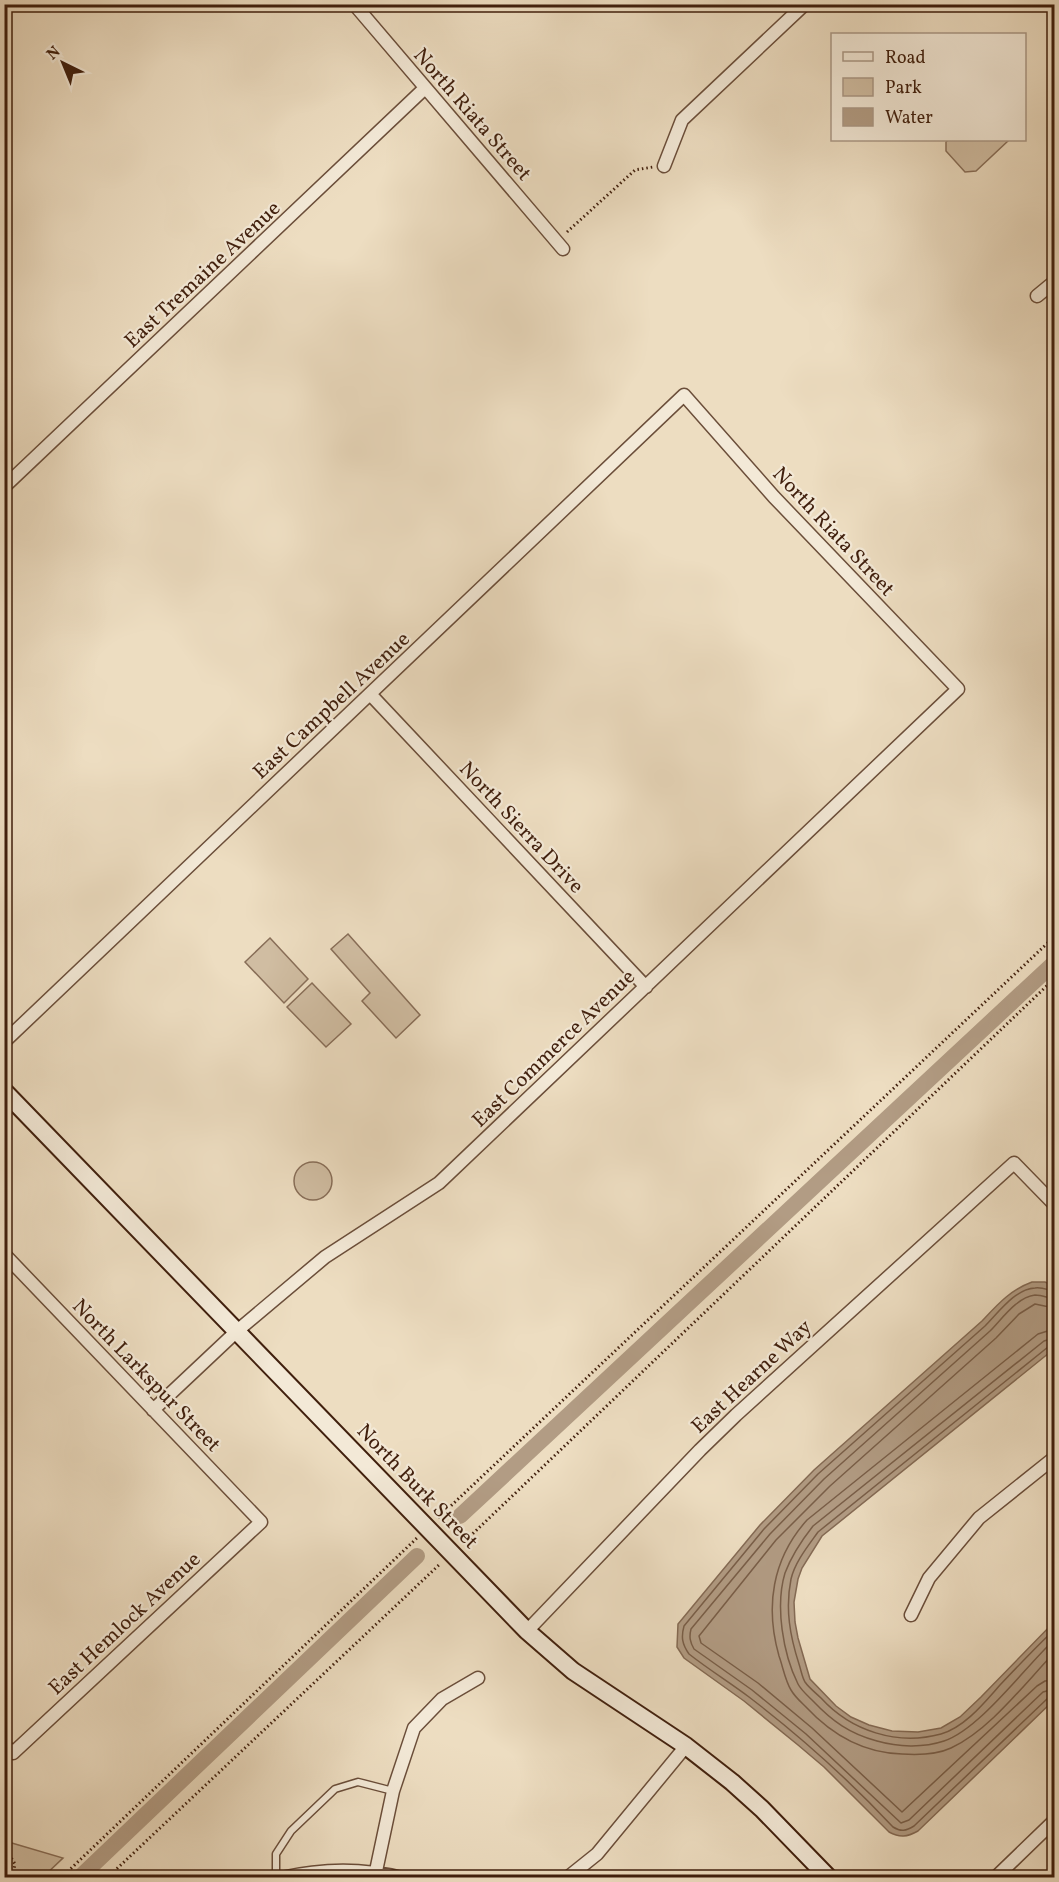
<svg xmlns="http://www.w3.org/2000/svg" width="1059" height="1882" font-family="Vollkorn,serif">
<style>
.green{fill:#d0bda2;stroke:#886e58;stroke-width:1.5}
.water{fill:#b29c84;stroke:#846a54;stroke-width:1.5}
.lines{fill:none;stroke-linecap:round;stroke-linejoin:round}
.shore{stroke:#795e48;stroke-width:1.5}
.canal{stroke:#b29c84;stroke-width:16}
.lane-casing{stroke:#6b4e3a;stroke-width:9}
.street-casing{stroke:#6b4e3a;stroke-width:15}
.secondary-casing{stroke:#401f0d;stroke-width:20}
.path{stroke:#401f0d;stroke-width:3;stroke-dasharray:1.5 3;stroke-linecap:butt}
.lane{stroke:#f3e9d7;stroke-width:6}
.street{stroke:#f3e9d7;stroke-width:12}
.secondary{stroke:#f3e9d7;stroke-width:16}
.labels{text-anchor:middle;stroke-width:4.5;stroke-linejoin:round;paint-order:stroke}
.street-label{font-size:21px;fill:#401f0d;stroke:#f3e9d7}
</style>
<rect width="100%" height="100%" fill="#edddc1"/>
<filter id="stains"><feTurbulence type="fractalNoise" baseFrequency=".00333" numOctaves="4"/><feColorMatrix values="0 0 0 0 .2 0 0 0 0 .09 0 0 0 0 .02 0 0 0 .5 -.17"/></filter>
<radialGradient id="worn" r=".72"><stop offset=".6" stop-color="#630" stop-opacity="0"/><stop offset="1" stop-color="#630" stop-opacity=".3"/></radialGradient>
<!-- green -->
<path class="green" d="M948 140H1009L976 171 965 172 946 151V142Z
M348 934 420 1015 396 1038 362 1001 370 993 331 949Z
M270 938 308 979 284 1003 245 962Z
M312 983 351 1024 326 1047 287 1007Z
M294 1181a19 19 0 1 1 38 0a19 19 0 1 1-38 0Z
M5 1841 63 1858 43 1877H5Z"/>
<!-- water -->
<path class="water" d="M1032 1282H1045L1054 1286V1349L822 1536 802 1568 798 1579 794 1602 795 1622 798 1638 810 1679 836 1706 851 1717 869 1725 892 1731 918 1732 941 1728 960 1717 981 1697 1054 1622V1700L918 1831C907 1837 900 1838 889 1832L824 1767 798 1745 744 1701 684 1658 677 1647 678 1624 760 1525 814 1470 982 1321C997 1305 1010 1290 1032 1282Z"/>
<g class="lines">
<!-- shore -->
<path class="shore" d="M1054 1291C1048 1290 1042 1287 1035 1288 1015 1289 999 1312 985 1326L818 1474 764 1529 684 1626C681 1637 682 1644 689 1654 708 1669 729 1682 749 1697 800 1736 849 1780 893 1827 901 1832 906 1831 914 1826L1048 1698 1054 1696
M1054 1299C1048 1298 1042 1295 1035 1295 1017 1297 1002 1319 990 1331L824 1479 770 1534 691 1629C689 1637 690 1642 694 1649L752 1690 806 1734 901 1823 909 1820 1043 1692 1054 1689
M1054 1308 1035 1304 1019 1314 996 1338 830 1486 776 1540 699 1636 701 1643 758 1683 812 1728 902 1812 1037 1686 1045 1681 1054 1680
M1054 1329 1038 1334 807 1520C772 1559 765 1607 779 1656 783 1667 785 1680 791 1690 795 1697 801 1702 806 1707 832 1735 863 1753 902 1754 917 1755 936 1755 951 1748 990 1730 1025 1683 1054 1653
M1054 1338 1044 1341 813 1526C802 1540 791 1557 785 1573 775 1606 783 1654 798 1684 801 1690 808 1696 813 1701 832 1721 850 1734 877 1741 898 1747 923 1748 944 1741 980 1729 1025 1667 1054 1640
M1054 1345 1048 1347 818 1532C808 1546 795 1562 791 1579 785 1609 790 1636 799 1664 801 1670 802 1677 805 1682 809 1688 816 1693 821 1698 851 1731 897 1746 941 1734 965 1727 984 1703 1000 1685 1018 1666 1036 1647 1054 1630"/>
<!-- canal -->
<path class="canal" d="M460 1516 1054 963
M79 1878 417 1556"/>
<!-- lane casing -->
<g class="lane-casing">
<path id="lane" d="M276 1878V1854L291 1831 335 1789 358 1782 393 1791"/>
</g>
<!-- street casing -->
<g class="street-casing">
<path id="street" d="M354 4 563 249
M664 166 682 120 805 4
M1037 296 1054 282
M4 487 425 88
M371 695 646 987
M4 1042 684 395 774 497 958 689 439 1183 325 1257 237 1331 153 1410
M4 1254 261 1522 13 1753 4 1745
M911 1615 929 1578 979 1518 1054 1458
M527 1631 700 1450 736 1415 1014 1163 1054 1204
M376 1871 393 1791 414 1728 442 1699 478 1678
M281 1878C320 1869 363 1868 402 1878
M567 1878 597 1854 686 1746
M995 1878 1054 1821"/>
</g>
<!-- secondary casing -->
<g class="secondary-casing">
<path id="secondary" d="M4 1091 527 1631 573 1671 686 1746 732 1782 762 1809 829 1878"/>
</g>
<!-- path -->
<path class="path" d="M567 232 635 170 653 167
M438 1518 1054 937
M463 1543 1054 979
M4 1854 10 1856 15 1864 12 1878
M61 1878 418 1537
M107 1878 440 1564"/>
<!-- lane -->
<use href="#lane" class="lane"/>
<!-- street -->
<use href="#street" class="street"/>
<!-- secondary -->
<use href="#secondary" class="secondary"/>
</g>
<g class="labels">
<!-- street labels -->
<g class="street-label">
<text transform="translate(473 114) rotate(49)" y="7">North Riata Street</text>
<text transform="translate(202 274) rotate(-43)" y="7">East Tremaine Avenue</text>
<text transform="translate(834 531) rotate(47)" y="7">North Riata Street</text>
<text transform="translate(331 705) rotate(-43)" y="7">East Campbell Avenue</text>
<text transform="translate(522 827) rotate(47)" y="7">North Sierra Drive</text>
<text transform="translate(553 1048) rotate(-44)" y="7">East Commerce Avenue</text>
<text transform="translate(147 1375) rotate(46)" y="7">North Larkspur Street</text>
<text transform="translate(751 1376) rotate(-43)" y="7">East Hearne Way</text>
<text transform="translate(418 1486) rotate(46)" y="7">North Burk Street</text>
<text transform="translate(124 1623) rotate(-43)" y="7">East Hemlock Avenue</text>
</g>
</g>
<!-- margin -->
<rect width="1059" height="1882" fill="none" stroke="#edddc1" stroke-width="24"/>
<rect x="6" y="6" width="1047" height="1870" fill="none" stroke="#401f0d" stroke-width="3"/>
<rect x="12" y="12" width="1035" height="1858" fill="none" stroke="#401f0d" stroke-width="1.5"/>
<!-- legend -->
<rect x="831" y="33" width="195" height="108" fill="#f3e9d7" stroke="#ab9886" stroke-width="1.5"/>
<rect x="843" y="52" width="30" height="9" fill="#f3e9d7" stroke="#ab9886" stroke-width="1.5"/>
<text x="885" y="63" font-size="18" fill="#401f0d">Road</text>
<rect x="843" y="78" width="30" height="18" fill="#d0bda2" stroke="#ab9886" stroke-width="1.5"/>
<text x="885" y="93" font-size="18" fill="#401f0d">Park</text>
<rect x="843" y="108" width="30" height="18" fill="#b29c84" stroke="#ab9886" stroke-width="1.5"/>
<text x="885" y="123" font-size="18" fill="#401f0d">Water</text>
<!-- north arrow -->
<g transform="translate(63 63) rotate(317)" stroke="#f3e9d7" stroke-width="4.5" paint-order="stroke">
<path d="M0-4.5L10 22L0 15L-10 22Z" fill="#401f0d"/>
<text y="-9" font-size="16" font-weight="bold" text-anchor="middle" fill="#401f0d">N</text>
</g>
<rect width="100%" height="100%" filter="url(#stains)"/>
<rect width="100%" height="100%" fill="url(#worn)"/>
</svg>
